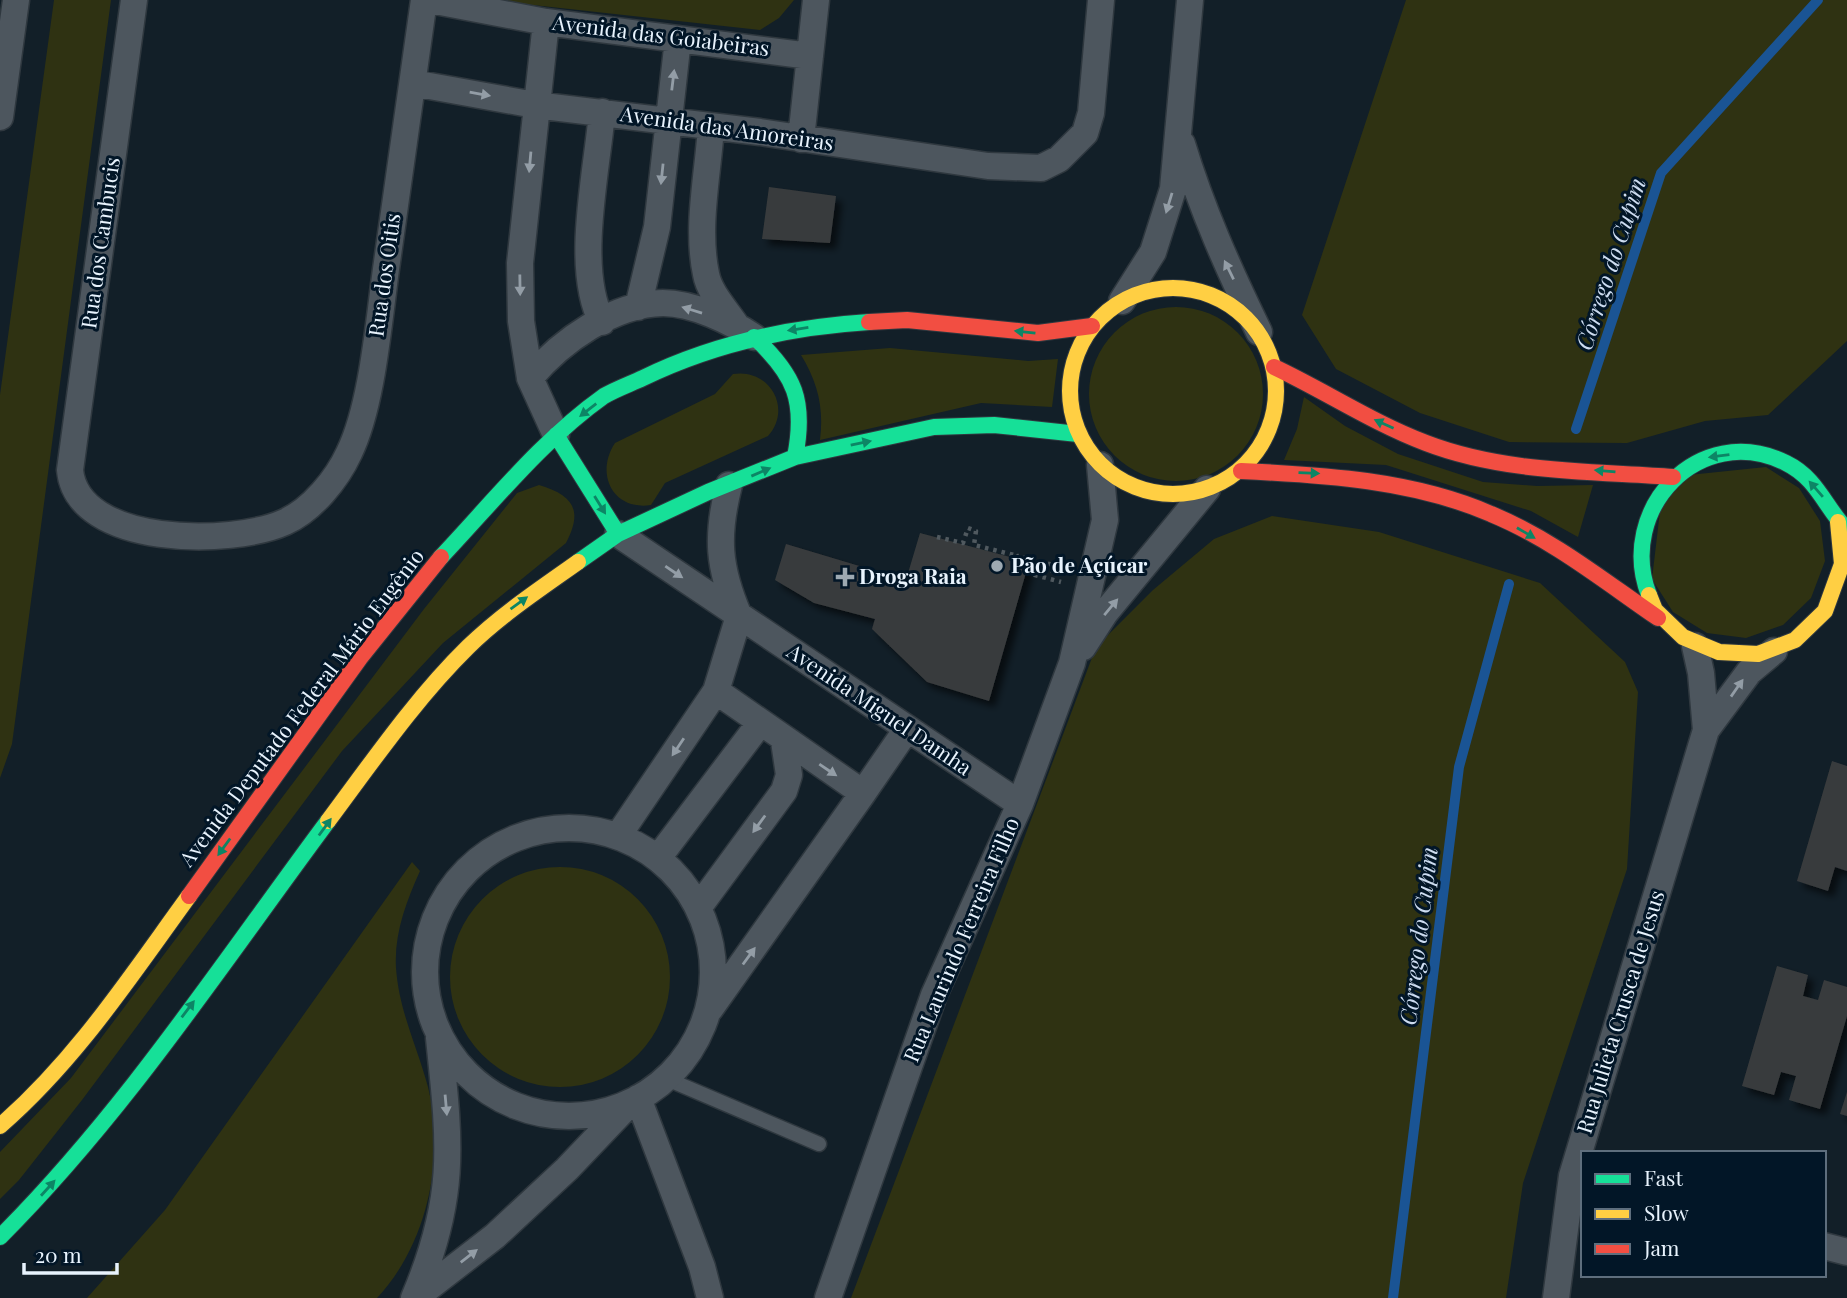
<svg xmlns="http://www.w3.org/2000/svg" width="1847" height="1298" font-family="'Playfair Display',serif">
<style>
.green{fill:#2f3212}
.lines{fill:none;stroke-linecap:round;stroke-linejoin:round}
.stream{stroke:#1a5494;stroke-width:10}
.building{fill:#393b3c;filter:url(#shadow)}
.lane-casing{stroke:#2f383f;stroke-width:17}
.street-casing{stroke:#2f383f;stroke-width:29}
.fast-casing{stroke:#2f383f;stroke-width:18}
.slow-casing{stroke:#2f383f;stroke-width:18}
.jam-casing{stroke:#2f383f;stroke-width:18}
.path{stroke:#50595f;stroke-width:4.5;stroke-dasharray:3.5 5;stroke-linecap:butt}
.lane{stroke:#4d565e;stroke-width:14}
.street{stroke:#4d565e;stroke-width:26}
.fast{stroke:#16e098;stroke-width:16}
.slow{stroke:#ffcf43;stroke-width:16}
.jam{stroke:#f24e42;stroke-width:16}
.oneway{fill:#939da6}
.oneway2{fill:#0d8565}
.poi-dot{fill:#9da9b2;stroke:#021627;stroke-width:2.5}
.labels{text-anchor:middle;stroke-width:6;stroke-linejoin:round;paint-order:stroke}
.street-label{font-size:21px;fill:#e8f3fd;stroke:#021627}
.poi-label{font-size:21px;font-weight:bold;fill:#e8f3fd;stroke:#021627;text-anchor:start}
.water-label{font-size:23px;font-style:italic;fill:#cddcf0;stroke:#021627}
</style>
<defs>
<filter id="shadow"><feDropShadow dx="6" dy="6" stdDeviation="3.5" flood-color="#0009"/></filter>
</defs>
<rect width="100%" height="100%" fill="#121f28"/>
<!-- green -->
<path class="green" d="M54 0H111L12 744 0 778V395Z
M487 0H794L779 18 760 30Z
M1406 0H1847V341L1768 415 1705 421 1627 443 1509 442 1420 413 1336 369 1302 315Z
M1089 394a87 87 0 1 1 174 0a87 87 0 1 1-174 0Z
M890 348 1028 361 1058 359 1052 407 981 403 820 440C824 408 818 383 801 355Z
M733 374C769 368 793 408 768 436L665 483 651 505C612 511 595 473 615 443L715 394Z
M1304 397 1345 426 1398 454 1483 482 1537 486 1593 485 1578 537 1531 511 1386 465 1284 460 1297 429Z
M1766 467 1799 488 1820 521 1825 561 1811 598 1783 625 1746 638 1707 633 1673 612 1652 579 1661 503 1689 475Z
M539 485C572 495 584 509 566 543L443 643 342 751 82 1100 19 1180 0 1199V1152L71 1078 424 609 517 493Z
M1272 516 1379 532 1540 583 1625 662 1638 692 1627 869 1523 1183 1506 1298H851L1096 647 1153 590 1214 539Z
M412 862 420 871C406 902 394 934 396 968 399 1011 417 1046 428 1087 446 1157 427 1245 377 1298H87L165 1210Z
M450 977a110 110 0 1 1 220 0a110 110 0 1 1-220 0Z"/>
<g class="lines">
<!-- stream -->
<path class="stream" d="M1576 429 1661 173 1818 0
M1393 1298 1459 767 1509 584"/>
</g>
<!-- building -->
<path class="building" d="M769 187 836 196 830 243 762 239Z
M920 533 1029 562 989 701 927 682 872 629 875 619 814 603 775 580 786 544 906 580Z
M1832 761 1847 766V871L1835 867 1828 891 1797 881Z
M1777 966 1808 975 1803 996 1818 1000 1824 980 1847 987V1016L1820 1109 1789 1100 1796 1076 1781 1072 1774 1095 1742 1086Z
M1847 1092V1116L1840 1114Z"/>
<g class="lines">
<!-- lane casing -->
<g class="lane-casing">
<path id="lane" d="M667 1079 819 1144"/>
</g>
<!-- street casing -->
<g class="street-casing">
<path id="street" d="M134 0 70 470C77 547 232 546 285 522 312 510 337 479 349 453 373 404 379 317 387 262 399 174 412 87 424 0
M430 0 546 22 810 56
M413 83 535 105 760 132 988 166 1041 168 1059 159 1085 133 1091 113 1101 0
M602 112C597 172 574 268 602 322
M0 117 16 0
M711 127C708 174 696 227 706 274 709 292 726 310 736 325
M801 139 816 0
M1182 144C1202 210 1229 270 1259 332
M1122 301 1153 252 1173 189 1190 0
M638 307 657 227 678 39
M530 378 521 321 520 263 546 22
M556 435 530 378C561 341 613 304 663 303 693 303 730 321 754 337
M729 485C716 536 718 567 739 616
M618 534 1020 804
M739 616 716 691 863 793 907 729
M1695 646 1701 673 1706 730
M1083 647 1105 613 1207 489
M425 972a144 144 0 1 1 288 0a144 144 0 1 1-288 0Z
M618 836 716 691
M658 858 760 723
M698 908 784 791 789 775 784 741
M710 1009 863 793
M638 1098 702 1267 710 1298
M1824 1246 1847 1252
M414 1298C457 1197 450 1144 439 1038
M415 1298 495 1236 567 1169 628 1105
M828 1298 934 995 1020 804 1072 663 1105 520 1100 465
M1556 1298 1572 1176 1706 730 1749 672 1774 651"/>
</g>
<!-- fast casing -->
<g class="fast-casing">
<path id="fast" d="M754 337C795 375 806 401 795 457
M556 435 618 534
M441 557C493 502 542 440 604 396 616 389 630 384 643 378 715 343 790 327 869 322
M578 562 618 534 708 492 795 457 934 427 994 425 1078 434
M1649 595C1616 510 1699 420 1786 463 1817 478 1825 507 1847 530
M0 1237C125 1112 223 962 328 821"/>
</g>
<!-- slow casing -->
<g class="slow-casing">
<path id="slow" d="M1070 391a103 103 0 1 1 206 0a103 103 0 1 1-206 0Z
M1649 595 1655 610 1683 637 1719 652 1758 654 1795 640 1825 611 1842 564 1838 522
M328 821C372 762 416 698 468 647 502 614 540 589 578 562
M0 1126C76 1060 130 977 189 896"/>
</g>
<!-- jam casing -->
<g class="jam-casing">
<path id="jam" d="M869 322 907 320 1038 333 1092 326
M1274 367C1325 391 1373 423 1426 443 1504 473 1591 471 1673 477
M1241 471C1325 475 1413 480 1491 514 1552 539 1604 581 1658 618
M189 896 360 658 441 557"/>
</g>
<!-- path -->
<path class="path" d="M937 537 963 543 968 528 976 531 974 545 1018 556
M1017 559 1018 556 1061 567 1060 573 1037 567 1035 575 1061 582"/>
<!-- lane -->
<use href="#lane" class="lane"/>
<!-- street -->
<use href="#street" class="street"/>
<!-- fast -->
<use href="#fast" class="fast"/>
<!-- slow -->
<use href="#slow" class="slow"/>
<!-- jam -->
<use href="#jam" class="jam"/>
</g>
<!-- one-way arrows -->
<defs><path id="oneway-solid" d="M-6-.8H1V-3.2L6.5 0L1 3.2V.8H-6Z" transform="scale(1.75)"/></defs>
<g class="oneway">
<use href="#oneway-solid" transform="translate(673 80) rotate(-83)"/>
<use href="#oneway-solid" transform="translate(480 94) rotate(10)"/>
<use href="#oneway-solid" transform="translate(530 162) rotate(95)"/>
<use href="#oneway-solid" transform="translate(662 174) rotate(96)"/>
<use href="#oneway-solid" transform="translate(1169 203) rotate(107)"/>
<use href="#oneway-solid" transform="translate(1229 270) rotate(-116)"/>
<use href="#oneway-solid" transform="translate(520 285) rotate(89)"/>
<use href="#oneway-solid" transform="translate(692 310) rotate(-163)"/>
<use href="#oneway-solid" transform="translate(674 572) rotate(34)"/>
<use href="#oneway-solid" transform="translate(1111 607) rotate(-50)"/>
<use href="#oneway-solid" transform="translate(1737 688) rotate(-55)"/>
<use href="#oneway-solid" transform="translate(678 747) rotate(124)"/>
<use href="#oneway-solid" transform="translate(828 770) rotate(34)"/>
<use href="#oneway-solid" transform="translate(759 824) rotate(126)"/>
<use href="#oneway-solid" transform="translate(749 956) rotate(-54)"/>
<use href="#oneway-solid" transform="translate(446 1105) rotate(85)"/>
<use href="#oneway-solid" transform="translate(469 1256) rotate(-38)"/>
</g>
<g class="oneway2">
<use href="#oneway-solid" transform="translate(798 329) rotate(171)"/>
<use href="#oneway-solid" transform="translate(1025 332) rotate(-174)"/>
<use href="#oneway-solid" transform="translate(588 410) rotate(142)"/>
<use href="#oneway-solid" transform="translate(1384 424) rotate(-156)"/>
<use href="#oneway-solid" transform="translate(861 443) rotate(-12)"/>
<use href="#oneway-solid" transform="translate(1719 456) rotate(173)"/>
<use href="#oneway-solid" transform="translate(1605 471) rotate(-175)"/>
<use href="#oneway-solid" transform="translate(761 472) rotate(-23)"/>
<use href="#oneway-solid" transform="translate(1309 473) rotate(2)"/>
<use href="#oneway-solid" transform="translate(1816 489) rotate(-131)"/>
<use href="#oneway-solid" transform="translate(600 505) rotate(58)"/>
<use href="#oneway-solid" transform="translate(1526 533) rotate(30)"/>
<use href="#oneway-solid" transform="translate(519 603) rotate(-36)"/>
<use href="#oneway-solid" transform="translate(325 827) rotate(-54)"/>
<use href="#oneway-solid" transform="translate(224 847) rotate(126)"/>
<use href="#oneway-solid" transform="translate(188 1009) rotate(-53)"/>
<use href="#oneway-solid" transform="translate(48 1188) rotate(-48)"/>
</g>
<!-- markers -->
<g class="poi-dot">
<circle cx="997" cy="566" r="7"/>
<path d="M841.5 566.5h7v7h7v7h-7v7h-7v-7h-7v-7h7z"/>
</g>
<g class="labels">
<!-- street labels -->
<g class="street-label">
<text transform="translate(661 36) rotate(7)" y="7">Avenida das Goiabeiras</text>
<text transform="translate(727 129) rotate(8)" y="7">Avenida das Amoreiras</text>
<text transform="translate(101 243) rotate(-82)" y="7">Rua dos Cambucis</text>
<text transform="translate(385 275) rotate(-82)" y="7">Rua dos Oitis</text>
<text transform="translate(302 708) rotate(-53)" y="7">Avenida Deputado Federal Mário Eugênio</text>
<text transform="translate(879 710) rotate(34)" y="7">Avenida Miguel Damha</text>
<text transform="translate(962 940) rotate(-67)" y="7">Rua Laurindo Ferreira Filho</text>
<text transform="translate(1621 1012) rotate(-73)" y="7">Rua Julieta Crusca de Jesus</text>
</g>
<!-- poi labels -->
<g class="poi-label">
<text x="1011" y="573">Pão de Açúcar</text>
<text x="859" y="584">Droga Raia</text>
</g>
<!-- water labels -->
<g class="water-label">
<text transform="translate(1611 264) rotate(-72)" y="8">Córrego do Cupim</text>
<text transform="translate(1419 936) rotate(-83)" y="8">Córrego do Cupim</text>
</g>
</g>
<!-- legend -->
<rect x="1581" y="1151" width="245" height="126" fill="#021627" stroke="#5e6e7d" stroke-width="2"/>
<rect x="1595" y="1174" width="35" height="10" fill="#16e098" stroke="#5e6e7d" stroke-width="2"/>
<text x="1644" y="1186" font-size="21" fill="#e8f3fd">Fast</text>
<rect x="1595" y="1209" width="35" height="10" fill="#ffcf43" stroke="#5e6e7d" stroke-width="2"/>
<text x="1644" y="1221" font-size="21" fill="#e8f3fd">Slow</text>
<rect x="1595" y="1244" width="35" height="10" fill="#f24e42" stroke="#5e6e7d" stroke-width="2"/>
<text x="1644" y="1256" font-size="21" fill="#e8f3fd">Jam</text>
<!-- scale -->
<path d="M24 1263v10h93v-10" fill="none" stroke="#e8f3fd" stroke-width="3.5"/>
<text x="35" y="1263" font-size="21" fill="#e8f3fd" stroke="#021627" stroke-width="5" paint-order="stroke">20 m</text>
</svg>
